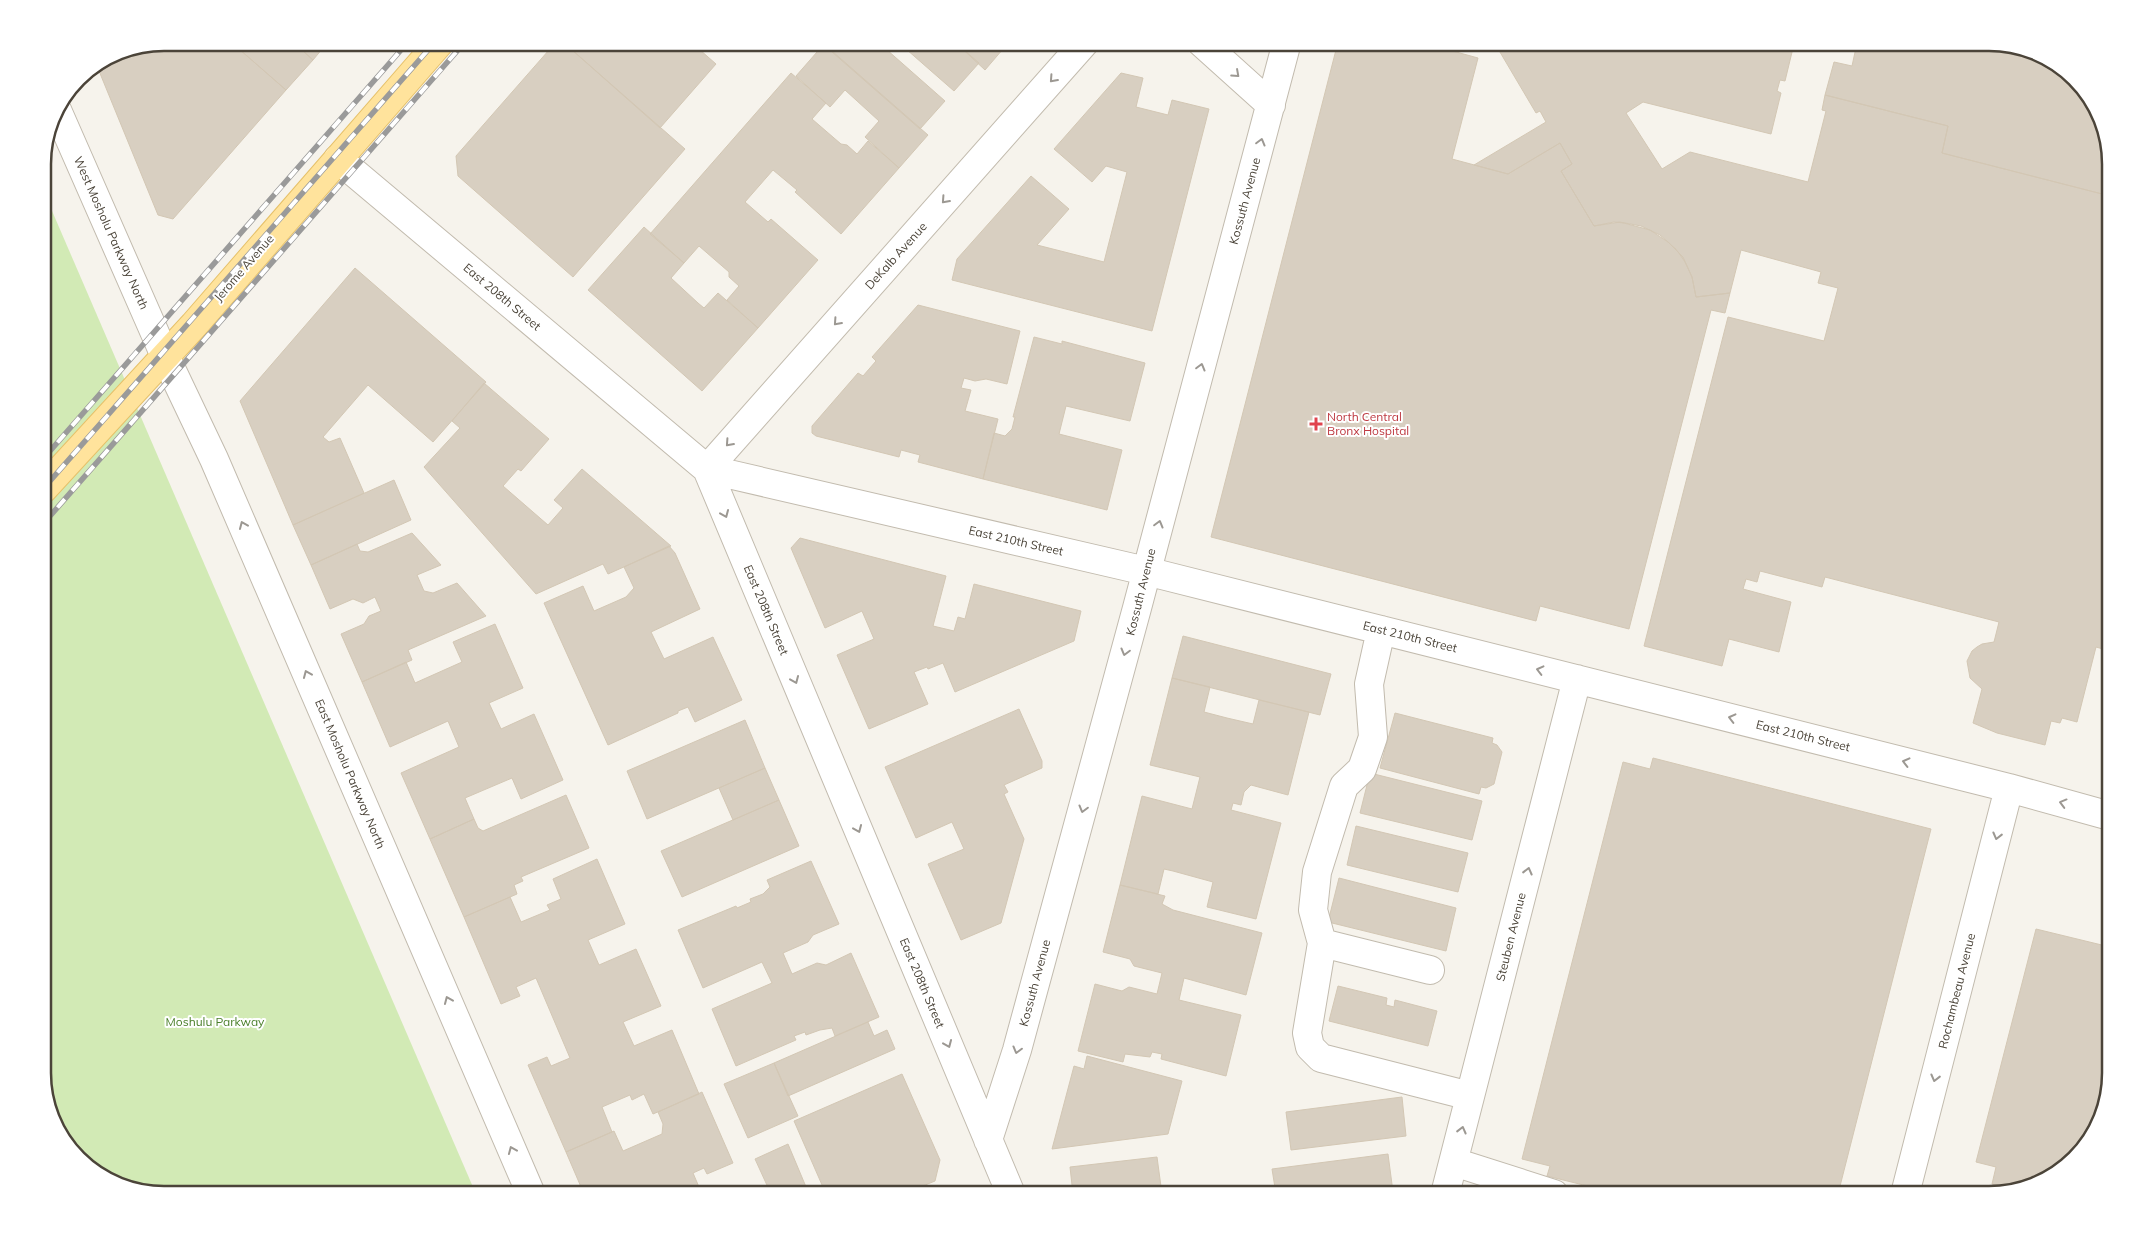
<svg xmlns="http://www.w3.org/2000/svg" width="2153" height="1237" font-family="Mulish,sans-serif">
<style>
.green{fill:#d2eab5}
.building{fill:#d8cfc1;stroke:#d3c7b4}
.lines{fill:none;stroke-linecap:round;stroke-linejoin:round}
.minor-casing{stroke:#c2bbae;stroke-width:30}
.major-casing{stroke:#e6c16a;stroke-width:30}
.minor{stroke:#fff;stroke-width:28}
.major{stroke:#ffe39c;stroke-width:28}
.rail-casing{stroke:#9a9a9a;stroke-width:5.5}
.rail{stroke:#fff;stroke-width:4;stroke-dasharray:11;stroke-linecap:butt}
.oneway{stroke:#9c9892}
.health-dot{fill:#e0444e;stroke:#fff;stroke-width:2}
.labels{text-anchor:middle;stroke-width:4;stroke-linejoin:round;paint-order:stroke}
.street-label{font-size:12px;fill:#4b4439;stroke:#fff}
.health-label{font-size:12px;fill:#be3a42;stroke:#fff;text-anchor:start}
.park-label{font-size:12px;fill:#4a7f2a;stroke:#fff}
.rim{fill:none;stroke:#4b4439;stroke-width:2.5}
</style>
<rect width="100%" height="100%" fill="#f6f3ec"/>
<!-- green -->
<path class="green" d="M43 190 476 1194H165L104 1178 59 1134 43 1080Z"/>
<!-- building -->
<path class="building" d="M165 42H231L286 90 173 219 158 215 97 66 118 52Z
M231 42H293L313 60 286 90Z
M293 42H328L313 60Z
M556 42H563L685 149 573 277 458 176 456 156Z
M563 42H691L716 64 660 128Z
M841 42H878L945 101 920 129 832 52Z
M898 42H955L979 63 954 91Z
M955 42H1009L985 70Z
M1338 42H1420L1478 58 1452 159 1508 174 1560 143 1572 164 1561 171 1594 226 1620 222 1650 230 1668 242 1683 257 1692 277 1696 297 1730 293 1725 313 1711 310 1629 629 1540 606 1536 621 1211 537Z
M1494 42H1778V44L1793 48 1785 81 1780 80 1777 91 1781 93 1771 134 1643 102 1626 113 1662 169 1690 152 1808 182 1826 111 1822 110 1825 95 1948 126 1942 153 2110 196V651L2096 647 2077 722 2062 718 2060 723 2051 721 2045 745 1997 733 1973 723 1982 689 1970 678 1967 661 1972 651 1977 647 1982 644 1994 642 1999 622 1825 577 1822 587 1760 571 1757 582 1746 579 1743 589 1791 602 1779 652 1729 639 1722 666 1644 646 1728 317 1824 341 1838 288 1818 283 1821 272 1741 250 1730 293 1696 297 1692 277 1685 262 1676 249 1660 235 1641 226 1625 223 1614 222 1594 226 1561 171 1572 164 1560 143 1508 174 1474 165 1546 122 1540 111 1536 113Z
M1874 42H1988L2049 59 2094 103 2110 157V196L1942 153 1948 126 1825 95 1834 62 1852 66 1857 43 1872 47Z
M824 44 928 135 899 168 865 137 879 121 845 90 830 107 796 76Z
M791 73 826 103 812 119 841 144 847 145 857 154 868 141 899 168 841 234 795 192 797 190 773 170 745 202 768 222 771 219 818 260 758 328 727 300 739 286 729 277V272L699 246 684 263 650 234Z
M1121 73 1143 78 1136 107 1168 115 1172 100 1209 109 1152 331 952 280 957 259 1031 176 1069 209 1037 245 1104 262 1127 172 1106 166 1092 182 1054 149Z
M644 227 684 263 671 278 698 303 704 308 718 293 758 328 702 391 588 290Z
M355 268 486 382 433 442 368 385 323 437 329 442 340 438 364 493 293 525 240 401Z
M918 305 1020 331 1007 384 986 379 975 381 964 378 961 388 971 390 965 411 998 419 983 479 918 462 920 455 901 450 899 457 816 436 812 433V426L858 373 863 376 876 361 872 357Z
M1034 337 1062 344V341L1145 363 1130 421 1066 406 1059 434 1122 450 1107 510 983 479 994 433 1005 436 1012 429 1015 417H1013Z
M484 383 549 439 521 471 518 469 503 486 548 525 563 508 554 500 582 469 671 546 608 574 603 564 536 594 424 467 460 428 452 421Z
M394 480 411 520 311 565 293 525Z
M412 533 441 565 417 575 424 591 433 593 457 583 486 616 408 650 412 660 362 682 341 634 364 624 369 616 381 611 375 597 363 603 353 599 330 609 311 565 357 544 360 551 368 552Z
M800 538 946 576 933 626 954 631 958 617 965 619 974 584 1081 611 1074 641 955 692 943 663 928 669 927 667 914 672 928 704 869 729 837 655 874 639 862 611 825 628 791 548Z
M669 546 675 553 700 609 651 632 664 659 713 637 742 700 695 722 688 707 678 711V713L608 745 544 603 583 586 594 611 626 597 634 588 624 567Z
M495 624 523 688 489 703 501 729 534 714 563 780 521 799 512 778 465 798 474 819 430 839 401 773 459 747 448 721 390 747 362 682 406 662 415 683 462 662 453 642Z
M1183 636 1331 674 1320 715 1172 678Z
M1172 678 1210 687 1204 712 1227 718 1253 724 1259 700 1309 712 1288 795 1251 785 1244 792 1241 805 1233 803 1231 810 1281 823 1256 919 1207 907 1213 882 1173 871 1164 869 1158 894 1120 885 1142 796 1192 809 1200 777 1150 765Z
M1019 709 1042 761V768L1004 785 1008 792 1004 794 1024 839 1001 923 961 940 928 864 964 849 952 822 916 838 885 767Z
M1395 713 1493 738 1492 743 1497 745 1502 752 1494 784 1486 788 1481 787 1479 794 1380 768Z
M745 720 765 768 647 819 627 771Z
M1653 758 1931 829 1838 1194H1620L1547 1176 1550 1166 1522 1159 1623 762 1650 769Z
M765 768 779 800 733 820 719 788Z
M1370 773 1482 801 1472 840 1360 813Z
M566 795 589 848 521 877 523 881 514 885 517 894 464 917 430 839 474 819 478 828 483 831Z
M779 800 799 846 682 897 661 851Z
M1356 826 1468 853 1458 892 1347 865Z
M597 859 625 924 588 940 599 965 636 949 661 1006 623 1022 634 1046 672 1030 699 1094 653 1114 644 1094 632 1100 630 1095 602 1107 612 1132 566 1152 528 1065 547 1057 551 1066 570 1058 536 978 516 987 520 996 501 1004 464 917 510 897 521 922 550 910 547 905 561 899 553 879Z
M811 861 839 924 813 935 808 942 783 953 792 974 817 963 826 965 851 953 879 1017 835 1036 832 1028 820 1030 806 1035 805 1032 794 1036 796 1040 736 1066 712 1009 772 983 762 962 703 988 678 930 736 906 737 908 751 902 750 899 763 894 770 887 767 880Z
M1339 878 1456 908 1446 951 1328 922Z
M1120 885 1165 896 1162 904 1173 910 1262 933 1246 995 1184 978 1179 1000 1241 1015 1226 1076 1161 1059 1162 1054 1152 1052 1150 1057 1125 1054 1123 1062 1078 1051 1095 984 1122 991 1129 987 1157 994 1162 973 1134 966 1130 959 1103 952Z
M2036 929 2110 947V1073L2094 1133 2050 1178 2010 1189 1992 1184 1996 1167 1976 1162Z
M1338 986 1387 998 1386 1005 1394 1007 1395 1000 1437 1011 1428 1046 1329 1021Z
M868 1022 874 1036 887 1030 895 1049 788 1096 774 1063Z
M1087 1056 1182 1081 1168 1134 1052 1149 1074 1066 1084 1069Z
M774 1063 798 1116 748 1138 724 1084Z
M902 1074 940 1160 935 1181 903 1194H826L794 1121Z
M702 1092 733 1163 707 1174 704 1168 693 1173 702 1194H647L646 1191 638 1194H584L566 1152 614 1131 623 1151 662 1134 663 1124 658 1112Z
M1402 1097 1406 1136 1291 1150 1286 1112Z
M788 1144 809 1194H771L755 1159Z
M1388 1154 1393 1192 1375 1194H1276L1272 1169Z
M1157 1157 1162 1194H1073L1070 1167Z"/>
<g class="lines">
<!-- minor casing -->
<g class="minor-casing">
<path id="minor" d="M1201 42 1271 105
M57 110 165 356 214 459 531 1194
M338 159 707 469 1011 1194
M707 469 1146 571 2009 788 2110 816
M707 469 1085 42
M1381 630 1369 684 1373 737 1362 769 1344 786 1317 872 1313 910 1322 943 1307 1033 1310 1047 1321 1058 1470 1096
M1322 943 1430 970
M988 1140 1017 1050 1137 608 1287 42
M1454 1162 1554 1194
M1445 1194 1577 679
M1905 1194 2009 788"/>
</g>
<!-- major casing -->
<g class="major-casing">
<path id="major" d="M43 489 194 325 440 42"/>
</g>
<!-- minor -->
<use href="#minor" class="minor"/>
<!-- major -->
<use href="#major" class="major"/>
<!-- rail casing -->
<g class="rail-casing">
<path id="rail" d="M43 459 408 42
M43 489 435 42
M43 524 465 42"/>
</g>
<!-- rail -->
<use href="#rail" class="rail"/>
</g>
<!-- one-way arrows -->
<defs><path id="oneway-chevron" d="M-2-3.5L2.5 0L-2 3.5" fill="none" stroke-width="1.6" stroke-linecap="round" stroke-linejoin="round" transform="scale(1.25)"/></defs>
<g class="oneway">
<use href="#oneway-chevron" transform="translate(1236 74) rotate(42)"/>
<use href="#oneway-chevron" transform="translate(1053 79) rotate(132)"/>
<use href="#oneway-chevron" transform="translate(1261 142) rotate(-75)"/>
<use href="#oneway-chevron" transform="translate(945 200) rotate(132)"/>
<use href="#oneway-chevron" transform="translate(837 322) rotate(132)"/>
<use href="#oneway-chevron" transform="translate(1201 367) rotate(-75)"/>
<use href="#oneway-chevron" transform="translate(729 443) rotate(132)"/>
<use href="#oneway-chevron" transform="translate(725 514) rotate(67)"/>
<use href="#oneway-chevron" transform="translate(1159 524) rotate(-75)"/>
<use href="#oneway-chevron" transform="translate(243 525) rotate(-113)"/>
<use href="#oneway-chevron" transform="translate(1125 652) rotate(105)"/>
<use href="#oneway-chevron" transform="translate(1540 670) rotate(-166)"/>
<use href="#oneway-chevron" transform="translate(307 674) rotate(-113)"/>
<use href="#oneway-chevron" transform="translate(795 680) rotate(67)"/>
<use href="#oneway-chevron" transform="translate(1732 718) rotate(-166)"/>
<use href="#oneway-chevron" transform="translate(1906 762) rotate(-166)"/>
<use href="#oneway-chevron" transform="translate(2063 803) rotate(-165)"/>
<use href="#oneway-chevron" transform="translate(1083 809) rotate(105)"/>
<use href="#oneway-chevron" transform="translate(858 829) rotate(67)"/>
<use href="#oneway-chevron" transform="translate(1997 836) rotate(104)"/>
<use href="#oneway-chevron" transform="translate(1528 871) rotate(-76)"/>
<use href="#oneway-chevron" transform="translate(448 1000) rotate(-113)"/>
<use href="#oneway-chevron" transform="translate(948 1044) rotate(67)"/>
<use href="#oneway-chevron" transform="translate(1017 1050) rotate(105)"/>
<use href="#oneway-chevron" transform="translate(1935 1078) rotate(104)"/>
<use href="#oneway-chevron" transform="translate(1462 1130) rotate(-76)"/>
<use href="#oneway-chevron" transform="translate(512 1150) rotate(-113)"/>
</g>
<!-- markers -->
<path class="health-dot" d="M1313.5 416.5h5v5h5v5h-5v5h-5v-5h-5v-5h5z"/>
<g class="labels">
<!-- street labels -->
<g class="street-label">
<text transform="translate(1245 201) rotate(-75)" y="4">Kossuth Avenue</text>
<text transform="translate(111 233) rotate(66)" y="4">West Mosholu Parkway North</text>
<text transform="translate(896 256) rotate(-48)" y="4">DeKalb Avenue</text>
<text transform="translate(244 268) rotate(-49)" y="4">Jerome Avenue</text>
<text transform="translate(502 297) rotate(40)" y="4">East 208th Street</text>
<text transform="translate(1016 541) rotate(13)" y="4">East 210th Street</text>
<text transform="translate(1141 592) rotate(-76)" y="4">Kossuth Avenue</text>
<text transform="translate(766 610) rotate(67)" y="4">East 208th Street</text>
<text transform="translate(1410 637) rotate(14)" y="4">East 210th Street</text>
<text transform="translate(1803 736) rotate(14)" y="4">East 210th Street</text>
<text transform="translate(350 774) rotate(67)" y="4">East Mosholu Parkway North</text>
<text transform="translate(1511 937) rotate(-76)" y="4">Steuben Avenue</text>
<text transform="translate(922 983) rotate(67)" y="4">East 208th Street</text>
<text transform="translate(1035 983) rotate(-75)" y="4">Kossuth Avenue</text>
<text transform="translate(1957 991) rotate(-76)" y="4">Rochambeau Avenue</text>
</g>
<!-- health labels -->
<g class="health-label">
<text x="1327" y="421">North Central<tspan x="1327" dy="14">Bronx Hospital</tspan></text>
</g>
<!-- park labels -->
<g class="park-label">
<text x="215" y="1026">Moshulu Parkway</text>
</g>
</g>
<!-- crop -->
<path d="M0 0H2153V1237H0ZM164 51H1989A113 113 0 0 1 2102 164V1073A113 113 0 0 1 1989 1186H164A113 113 0 0 1 51 1073V164A113 113 0 0 1 164 51Z" fill="#fff" fill-rule="evenodd"/>
<path class="rim" d="M164 51H1989A113 113 0 0 1 2102 164V1073A113 113 0 0 1 1989 1186H164A113 113 0 0 1 51 1073V164A113 113 0 0 1 164 51Z"/>
</svg>
